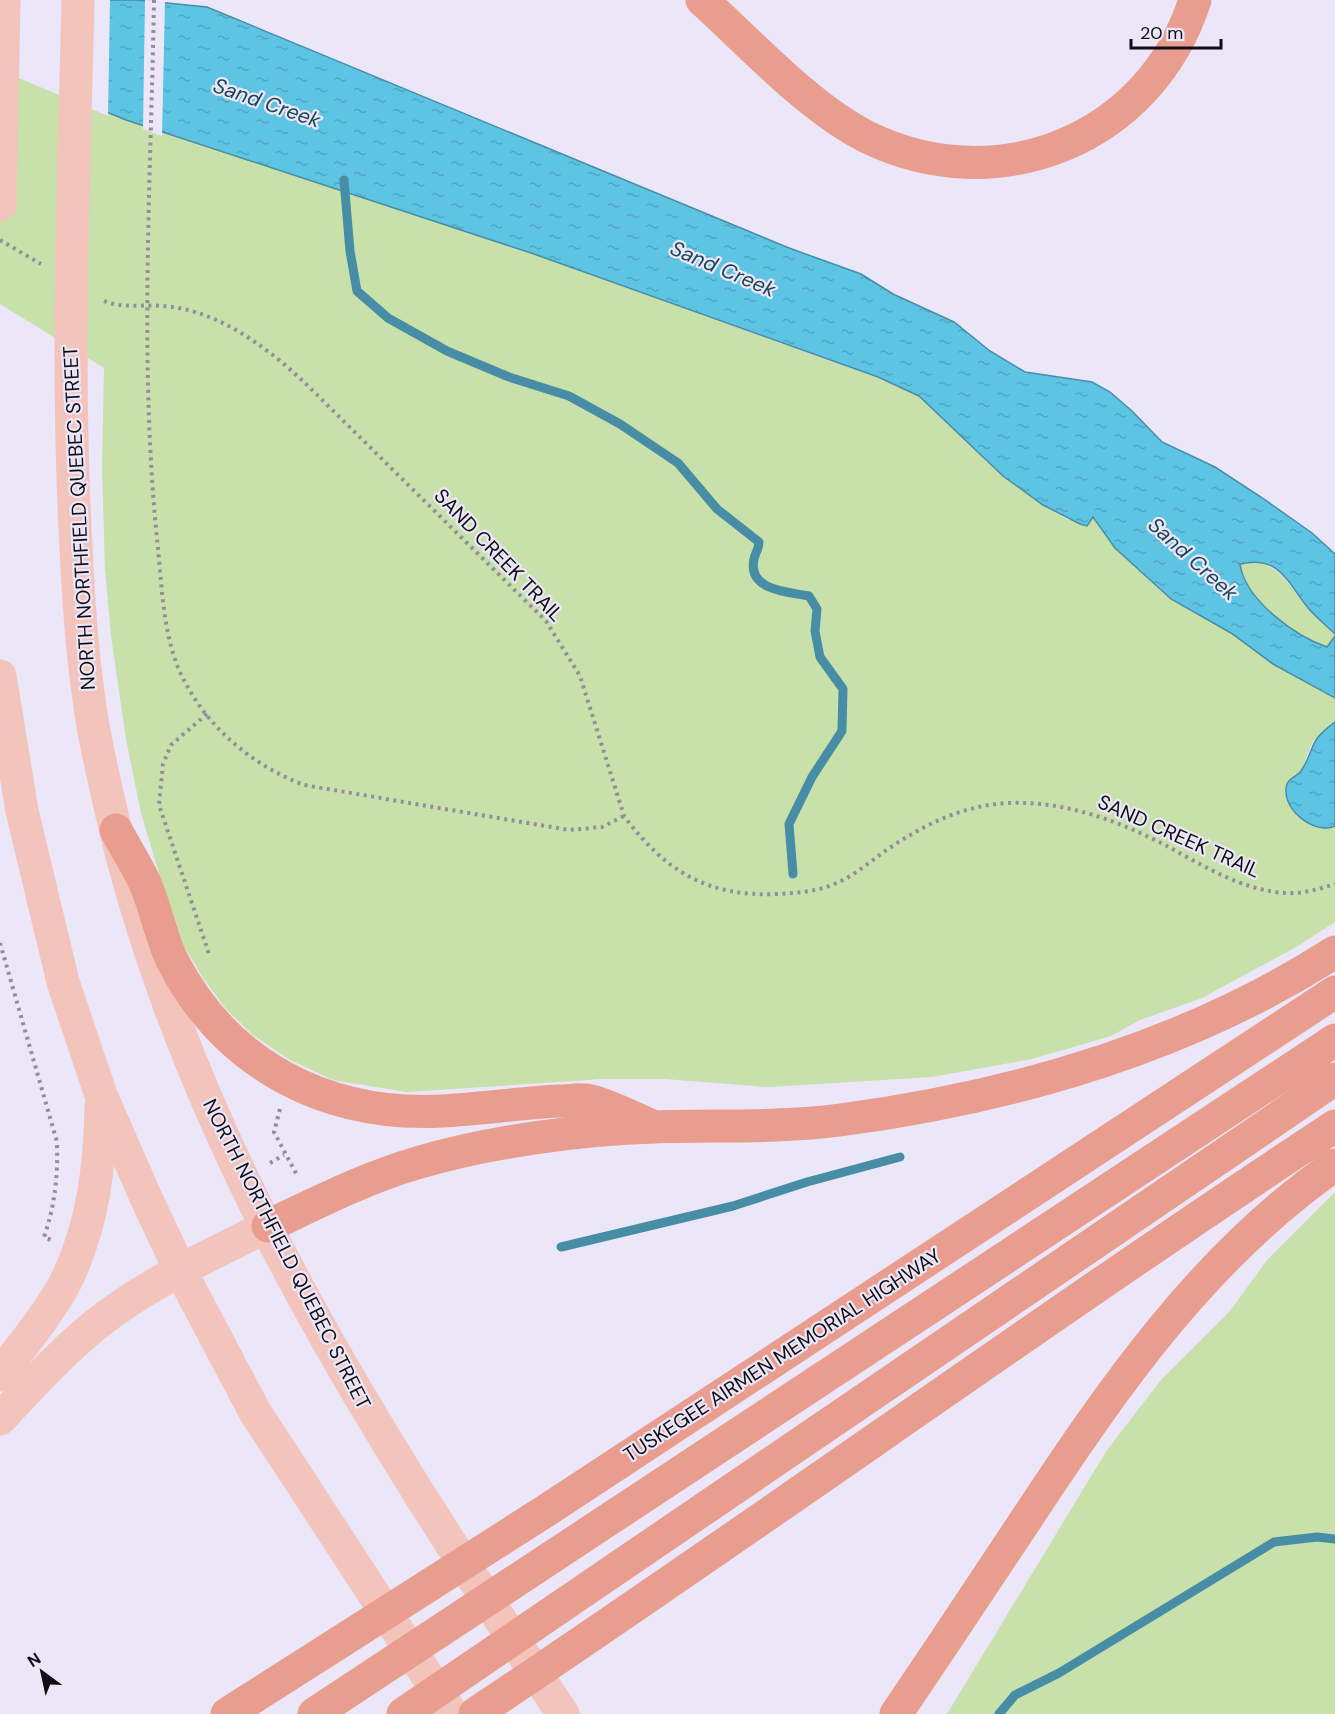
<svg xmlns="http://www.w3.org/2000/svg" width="1335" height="1714" font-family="'DM Sans',sans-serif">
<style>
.grass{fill:#c8e0aa}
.water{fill:url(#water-ripples);stroke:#478da6;stroke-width:1.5}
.pier{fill:#ebe6f8}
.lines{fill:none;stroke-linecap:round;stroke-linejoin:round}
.stream{stroke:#478da6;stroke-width:9}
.path{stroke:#928f9c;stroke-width:4;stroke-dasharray:3 4.5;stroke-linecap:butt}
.primary{stroke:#f2c4bc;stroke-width:33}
.motorway{stroke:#e99d8f;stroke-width:33}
.labels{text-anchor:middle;stroke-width:4.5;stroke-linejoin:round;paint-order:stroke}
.street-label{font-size:20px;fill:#100e14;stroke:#ebe6f8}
.water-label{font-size:21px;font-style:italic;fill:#194654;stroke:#ebe6f8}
</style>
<defs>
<pattern id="water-ripples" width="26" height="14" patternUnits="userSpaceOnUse" patternTransform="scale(1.5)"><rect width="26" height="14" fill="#5ec4e4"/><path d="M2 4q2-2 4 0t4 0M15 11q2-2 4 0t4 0" fill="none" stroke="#51a7c3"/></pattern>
</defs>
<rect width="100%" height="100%" fill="#ebe6f8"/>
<!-- grass -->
<path class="grass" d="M0 67 126 120 534 254 878 378 919 396 1003 476 1043 505 1068 520 1093 516 1115 548 1171 599 1231 633 1273 664 1335 698V722L1313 741 1300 773 1289 780 1329 828 1335 826V922L1298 946 1202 998 1140 1020 1111 1036 1032 1059 932 1077 768 1087 665 1079H602L407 1092 333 1080 290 1060 253 1035 226 1009 203 978 184 946 166 897 141 813 126 739 111 636 105 569 102 468 104 368 0 304Z
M1258 561C1285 571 1289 587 1307 606 1316 616 1326 625 1335 634L1327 647C1295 636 1245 600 1240 564Z
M1335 1192V1714H947L1107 1450 1161 1380 1230 1311 1267 1260Z"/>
<!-- water -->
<path class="water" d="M0 0H137L207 7 789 248 861 274 893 294 954 322 990 351 1025 372 1092 382 1110 392 1132 411 1162 442 1215 467 1261 497 1312 533 1335 554V634C1325 624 1313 615 1305 604 1286 579 1277 555 1240 564 1245 600 1295 636 1327 647L1335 636V698L1273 664 1231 633 1171 599 1115 548 1093 517 1087 526 1080 524 1043 505 1003 476 919 396 878 377 534 254 126 120 61 93Z
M1335 722V826C1314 836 1279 807 1287 784 1290 777 1297 777 1301 771 1316 748 1307 742 1335 722Z"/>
<!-- pier -->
<path class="pier" d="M0 0H110L108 116 0 70Z
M145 0 165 1 162 136 143 129Z"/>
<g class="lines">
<!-- stream -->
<path class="stream" d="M344 180 350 251 357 291 388 318 447 351 509 377 569 396 620 424 678 463 717 509 759 542C759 549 755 553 754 559 747 591 789 592 809 596L817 609 815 631 820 657 843 689 842 731 812 777 789 824 793 874
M561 1247 733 1206 807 1182 900 1157
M999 1714 1015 1695 1059 1673 1274 1542 1317 1537 1335 1539"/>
<!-- path -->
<path class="path" d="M154 0C151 179 139 360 157 539 162 583 162 631 180 672 204 725 251 765 304 785L569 830 602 827 624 816
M0 240 41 264
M104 301C123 309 143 304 163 306 217 310 264 345 303 381L546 621 580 676 624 816C665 871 707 897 777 894 800 893 822 891 843 880 859 872 873 859 888 849 925 824 964 805 1009 803 1065 801 1116 820 1165 845 1202 865 1243 891 1286 893 1303 894 1319 889 1335 884
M207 714 171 745 163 764 159 805 210 957
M0 943 57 1142C58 1176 55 1205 44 1237L51 1240
M280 1109 274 1132 298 1177
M270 1163 284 1155"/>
<!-- primary -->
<path class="primary" d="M78 0C74 169 67 337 74 505 77 573 80 640 90 707 95 743 104 779 112 815 188 1145 377 1436 563 1714
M0 205 4 0
M0 676 22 811 63 982 101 1095 147 1200 180 1270 255 1412 452 1714
M0 1375C22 1345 49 1314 66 1281 93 1226 100 1166 101 1106
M0 1419C30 1387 60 1354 94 1326 146 1284 208 1256 268 1226"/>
<!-- motorway -->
<path class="motorway" d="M702 0C751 44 809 108 867 137 998 201 1150 140 1195 0
M116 830C125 847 136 864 144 881 156 907 160 936 173 962 227 1066 327 1117 442 1111 481 1109 520 1103 559 1101 569 1101 582 1098 591 1101 611 1106 631 1117 650 1125
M268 1226C317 1203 365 1178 417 1163 488 1142 581 1129 655 1127 717 1125 778 1128 840 1120 1013 1097 1187 1047 1335 952
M227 1714 544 1512 1335 992
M314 1714 1335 1040
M403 1714 1335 1079
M475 1714C764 1521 1045 1317 1335 1126
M896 1714C940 1649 984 1583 1027 1518 1114 1386 1204 1256 1335 1165"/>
</g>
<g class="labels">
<!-- street labels -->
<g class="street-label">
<text transform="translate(79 518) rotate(-93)" y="7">NORTH NORTHFIELD QUEBEC STREET</text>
<text transform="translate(499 555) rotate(46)" y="7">SAND CREEK TRAIL</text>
<text transform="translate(1179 836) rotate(24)" y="7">SAND CREEK TRAIL</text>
<text transform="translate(287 1254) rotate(63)" y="7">NORTH NORTHFIELD QUEBEC STREET</text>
<text transform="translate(782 1355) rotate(-33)" y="7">TUSKEGEE AIRMEN MEMORIAL HIGHWAY</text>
</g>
<!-- water labels -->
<g class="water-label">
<text transform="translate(267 103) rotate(19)" y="7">Sand Creek</text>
<text transform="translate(723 269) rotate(23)" y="7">Sand Creek</text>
<text transform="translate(1193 559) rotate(42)" y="7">Sand Creek</text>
</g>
</g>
<!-- north arrow -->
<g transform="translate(42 1672) rotate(327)" stroke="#ebe6f8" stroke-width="4.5" paint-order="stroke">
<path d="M0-4.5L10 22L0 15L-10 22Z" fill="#100e14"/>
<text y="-9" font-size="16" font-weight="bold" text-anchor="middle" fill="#100e14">N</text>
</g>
<!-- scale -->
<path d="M1131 39v9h90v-9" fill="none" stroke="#100e14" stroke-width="3"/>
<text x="1140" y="39" font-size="18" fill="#100e14" stroke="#ebe6f8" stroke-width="4.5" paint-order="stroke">20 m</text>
</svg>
